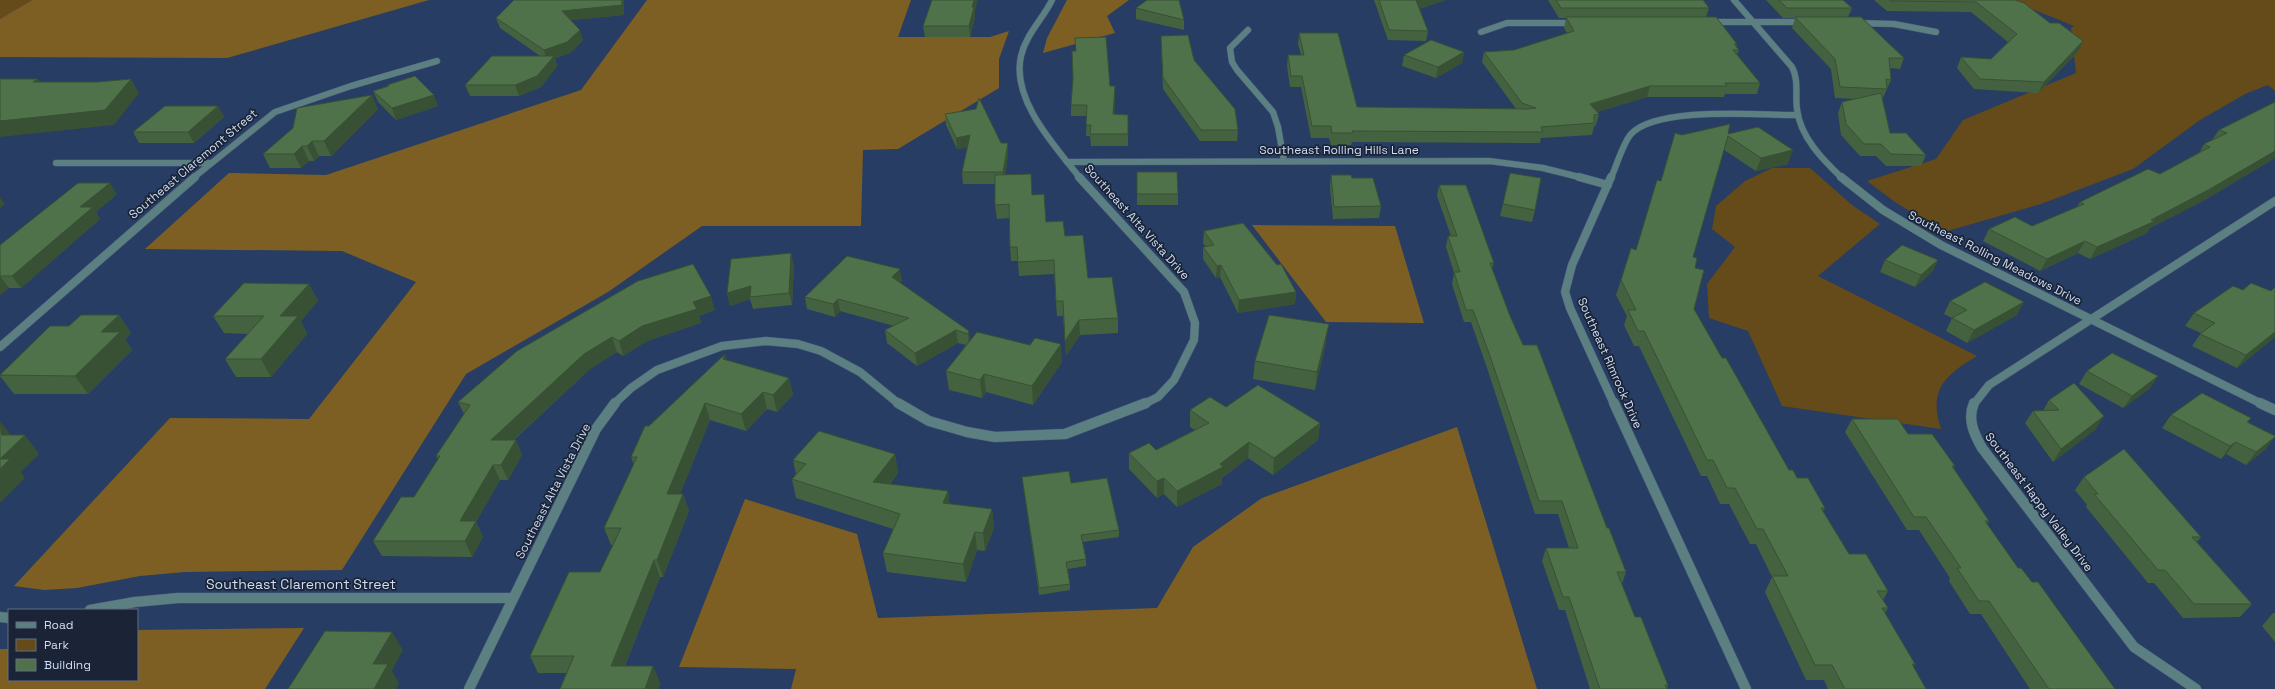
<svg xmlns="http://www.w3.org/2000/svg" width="2275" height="689" font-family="'Space Grotesk',sans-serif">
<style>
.green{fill:#654b1a}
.forest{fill:#7e5f23}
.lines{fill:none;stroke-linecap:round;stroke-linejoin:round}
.street-far2-casing{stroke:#455a7d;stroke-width:7}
.street-far1-casing{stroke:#455a7d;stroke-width:9}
.street-casing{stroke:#455a7d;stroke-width:11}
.street-far2{stroke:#5c7f81;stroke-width:6}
.street-far1{stroke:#5c7f81;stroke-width:8}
.street{stroke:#5c7f81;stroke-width:10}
.wall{fill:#456240}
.shaded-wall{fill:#385034}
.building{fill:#50724a;stroke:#385034}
.labels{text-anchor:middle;stroke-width:3.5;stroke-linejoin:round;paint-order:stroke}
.street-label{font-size:12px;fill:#cfddf5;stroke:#1a2436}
.near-street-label{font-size:14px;fill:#cfddf5;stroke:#1a2436}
</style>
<rect width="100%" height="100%" fill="#273d63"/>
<!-- green -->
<path class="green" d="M0 0H32L0 19Z
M2010 0H2275V91L2268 85 2247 93 2200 120 2133 169 2041 204 1944 232 1895 202 1867 181 1936 159 1963 120 2076 73 2071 28 2074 26Z
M1772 168H1810L1852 205 1880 224 1818 276 1977 356C1945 375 1928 390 1941 429L1782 406 1748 331 1709 318 1707 284 1735 247 1712 229 1716 206 1745 181Z"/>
<!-- forest -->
<path class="forest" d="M32 0H429L227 58 0 57V19Z
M647 0H911L898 37H990L1009 31 999 59V88L898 149 863 150 861 226H702L608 292 466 374 342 570 185 572 140 576 77 588 44 590 14 586 170 418 309 419 416 282 342 251 145 249 229 173 326 175 581 90Z
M1067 0H1129L1107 16 1115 33 1043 53 1047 38Z
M1252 225 1395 226 1424 323 1326 322Z
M1457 427 1537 689H791L796 669 679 667 745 499 857 534 878 618 1157 608 1193 547 1262 498Z
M304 628 265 689H0V649H9V680H137V630Z"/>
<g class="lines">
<!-- street-far2 casing -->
<g class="street-far2-casing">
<path id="street-far2" d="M1052 0C1043 19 1026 34 1021 56 1011 100 1055 146 1080 178
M1734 0 1792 67C1799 80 1795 95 1797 109 1800 137 1823 160 1842 178
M1709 22H1804
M1857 23 1894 24 1936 32
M1248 30 1230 48 1232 62 1237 70 1273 112 1278 127 1284 161
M1481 32 1507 23H1576
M1067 162 1489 161 1543 168 1583 178
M56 163H211
M193 178 275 112 351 86 437 61
M1611 178C1616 167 1623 143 1631 134 1657 106 1757 115 1796 115"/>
</g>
<!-- street-far1 casing -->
<g class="street-far1-casing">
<path id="street-far1" d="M1079 177 1184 292 1195 323 1194 340 1174 380 1158 397 1144 404
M1579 177 1608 185
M1611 177 1572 265 1565 292 1570 308 1614 404
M1841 177 1883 210 1941 245 2262 404
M0 347 195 177
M614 404 631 388 657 370 722 346 766 341 798 344 821 351 860 372 899 404
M1974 404 1989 385 2275 201"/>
</g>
<!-- street casing -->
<g class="street-casing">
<path id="street" d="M898 403 929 421 967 432 995 437 1065 434 1146 403
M1614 403 1746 689
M1974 403C1967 419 1974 434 1982 448L2134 647 2196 689
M2260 403 2275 410
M90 610 135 602 178 598H513
M0 617 9 618
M469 689 596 429 615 403"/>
</g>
<!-- street-far2 -->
<use href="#street-far2" class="street-far2"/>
<!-- street-far1 -->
<use href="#street-far1" class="street-far1"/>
<!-- street -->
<use href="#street" class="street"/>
</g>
<!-- wall -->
<path class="wall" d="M1374 0H1446L1419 9 1428 31 1426 41 1388 40Z
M1548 0H1703L1709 8 1706 17 1737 44 1736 47 1739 50 1737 54 1760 83 1757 94H1725L1724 97H1647L1597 112 1599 114 1596 125 1594 126 1592 135 1541 138 1540 143 1352 142 1351 145H1331L1329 138H1311L1301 87H1290L1287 66 1288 55H1301L1298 44 1299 33 1357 107 1516 109 1482 62 1484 52 1514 50 1567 33 1564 28 1566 18H1559Z
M1766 0H1843L1852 8 1848 17 1904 58 1900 69 1890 68 1891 80 1882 100 1890 133 1926 155 1921 166H1886L1876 156H1860L1841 135 1838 113 1842 102 1857 99 1835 98 1831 69 1792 28 1795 18H1783Z
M1874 0H2015L2078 52 2038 93 1974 89 1957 68 1961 57 1991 59 2008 42 1971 12 1887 11Z
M624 1V15L571 20 583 40 570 53 555 58 557 66 541 87 519 96H470L465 85 540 56 500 28 496 18Z
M1136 8 1184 20V30L1136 19Z
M975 11V17L970 37H925L923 26Z
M1161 36 1194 60 1238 130 1237 141H1200L1163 89 1161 46Z
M1464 52 1462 63 1436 78 1402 66 1404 55Z
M387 85 438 106 396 120 378 102 373 91 388 86Z
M1110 86H1115L1114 114 1128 115V146H1091L1090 136H1086L1087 116H1071V105Z
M2275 102V158L2203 201 2150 228 2147 233 2090 259 2078 253 2040 271 1983 241 1989 229 2032 226 2077 207 2080 202 2160 174 2200 152 2204 144 2212 140 2219 130Z
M218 106 224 117 194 143H139L133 132Z
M378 109 331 156H319L314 161H309L301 168H270L263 154Z
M945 114 1001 143 1008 155 1005 175 1032 195 1046 222 1065 236 1088 278 1118 318V333L1080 335 1066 356 1063 316H1057L1054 274 1019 276 1018 261H1011L1010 247 1009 218 997 219 995 205V184H963L962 172 968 147 957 149 946 125Z
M1728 134 1788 164 1756 171 1724 150 1693 257 1695 268 1694 309 1722 358 1789 470 1825 508 1823 511 1849 554 1888 591 1883 600 1888 608 1885 613 1915 664 1913 667 1926 689H1828L1824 680H1806L1765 592 1772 577 1756 544H1750L1729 504H1720L1707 476H1701L1639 346H1634L1624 325 1627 316 1616 295 1621 280 1636 250 1661 181Z
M1137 172 1178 194V205H1137Z
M1510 173 1535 210 1532 222 1500 216Z
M1331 175 1352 178 1381 206 1379 218 1333 219 1330 187Z
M1439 185 1494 263 1492 269 1510 316 1523 345 1607 528 1626 572 1622 584 1635 617 1668 685 1667 689H1590L1565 610H1559L1542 561 1546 548H1569L1558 514H1535L1487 368 1471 322H1464L1452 284 1454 273 1446 247 1448 236H1451L1437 196Z
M117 194 96 212 100 219 21 288H9L0 295V245Z
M1204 231 1296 292 1295 304 1238 313 1220 277 1216 278 1203 259V247H1206L1203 243Z
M1885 260H1938L1932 272 1915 287 1880 272Z
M794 265 792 305 753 309 750 299 730 306 727 293Z
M902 281 900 283 969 331 970 341 1062 362 1033 405 986 392 982 398 949 390 946 371 966 345 958 343 917 366 887 343 885 330 894 326 840 311 835 317 807 309 805 297Z
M309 284 318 301 301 321 307 334 271 377H236L225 359 248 334 224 333 213 316Z
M2275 287V337L2237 368 2192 346 2201 333 2185 326 2194 313 2243 290 2271 291Z
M1950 301 2017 315 1967 343 1946 331 1952 318 1944 314Z
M715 310 699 316 701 323 647 341 623 356 617 352 590 369 514 440H516L522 455 508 480H500L476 522 483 537 472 557 382 556 373 541 414 497 438 459 436 456 464 414 458 402 517 351Z
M119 315 131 333 125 339 132 350 88 394H14L0 376 69 326Z
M1326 342 1315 390 1253 379 1255 361Z
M726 360 789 378 793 395 777 412 767 409 746 431 710 420 680 494H683L689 511 663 577H660L625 666H653L660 683 658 689H560L566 673H538L530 656 600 572 613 545H611L604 528 634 465 631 457Z
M2087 371 2158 376 2149 389 2123 408 2079 384Z
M2049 400 2096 429 2053 462 2025 423 2033 411H2043Z
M1226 407 1320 423 1318 440 1273 475 1248 458 1222 478V484L1177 507 1164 494 1157 498 1129 469V453L1156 450 1195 430 1190 427V410Z
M2171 415 2251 418 2248 422 2266 449 2246 465 2226 454 2221 459 2162 428Z
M1852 419 1908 434 1955 466 1953 468 1989 521 1987 524 2018 568 2115 689H2030L1981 614H1970L1949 581 1950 578 1919 530H1907L1845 432Z
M895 454 898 473 890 484 948 491 949 504 992 509 994 528 985 551 977 550 966 582 887 572 883 553 893 529 796 498 792 479 796 474 793 460Z
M1022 477 1071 483 1119 530V537L1083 542 1086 559V566L1068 569 1070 584V590L1039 595Z
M2084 477 2201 537 2197 542 2252 604 2240 617 2183 618 2154 583H2148L2086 507 2087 505 2075 490Z
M2273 613H2275V642L2262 626Z"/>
<!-- shaded-wall -->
<path class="shaded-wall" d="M622 0H624V15L565 21 562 11Z
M974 0H978L975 11V17L970 37 969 26 972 7Z
M1416 0H1446L1414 10Z
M580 30 583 40 570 53 555 58 557 66 541 87 519 96 515 85 547 61 544 50Z
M2083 41 2078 52 2038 93 2044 82Z
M1464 52 1462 63 1436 78 1438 67Z
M38 79 47 93 33 82Z
M131 79 139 93 114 125 0 137V121Z
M1115 86V96L1114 126 1113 114Z
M1650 86 1647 97 1587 115 1590 104Z
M372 95 378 109 331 156 324 141Z
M434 95 438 106 396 120 392 108Z
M218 106 224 117 194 143 188 132Z
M970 135 972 147 957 149 956 138Z
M312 141 319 156 314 161 307 146Z
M1008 143V155L1004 184 1003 172Z
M302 146 309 161 301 168 294 154Z
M1793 150 1788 164 1756 171 1761 158Z
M2275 151V158L2203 201 2150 228 2147 233 2090 259 2097 247 2151 220Z
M110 183 117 194 96 212 100 219 21 288 12 276 80 207Z
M0 197 5 204 0 208Z
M2085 241 2078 253 2040 271 2047 259Z
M791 253 794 265 792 305 789 293Z
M1938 260 1932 272 1915 287 1921 275Z
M1221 265 1220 277 1216 278 1217 266Z
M900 269 902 281 894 290 892 277Z
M0 276 9 288 0 295Z
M309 284 318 301 301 321 307 334 271 377 261 359 280 316Z
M751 286 750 297V299L730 306 727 293Z
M1296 292 1295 304 1238 313 1239 300Z
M711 296 715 310 699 316 701 323 647 341 623 356 619 341 642 326 693 302Z
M838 299 840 311 835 317 833 304Z
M2024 302 2017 315 1967 343 1974 330Z
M119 315 131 333 125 339 132 350 88 394 75 376 101 332Z
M1079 320 1080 335 1066 356 1065 341Z
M1329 324 1326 342 1315 390 1317 372Z
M956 330 958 343 917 366 915 353Z
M969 331 970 344 969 346 968 334Z
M2275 332V337L2237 368 2246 355Z
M612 337 617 352 590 369 497 455 491 440 584 354Z
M1061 344 1062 362 1033 405 1032 386Z
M725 354 729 371 723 359Z
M984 374 986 392 982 398 980 380Z
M2158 376 2149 389 2123 408 2132 396Z
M789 378 793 395 777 412 773 395Z
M763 392 767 409 746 431 741 414Z
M705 403 710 420 673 511 667 494Z
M2104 416 2096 429 2053 462 2061 449Z
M0 421 13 438 25 435 39 454 21 472 25 478 0 503V469L2 435Z
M1320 423 1318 440 1273 475 1274 458Z
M2275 437 2266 449 2246 465 2256 452Z
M516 440 522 455 508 480 501 465Z
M1249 442 1248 458 1222 478V484L1177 507V491L1220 464Z
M2236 442 2226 454 2221 459 2230 446Z
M895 454 898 473 876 500 873 482Z
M493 465 500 480 476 522 483 537 472 557 465 541 460 521Z
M1164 478V494L1157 498V481Z
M948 491 950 510 943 503Z
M683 494 689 511 663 577 657 560Z
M992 509 994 528 985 551 983 533Z
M975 532 977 550 966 582 963 564Z
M654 560 660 577 618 683 611 666Z
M392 632 403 650 392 671 399 683 396 689H374L373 664Z
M653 666 660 683 658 689H645Z"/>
<!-- building -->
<path class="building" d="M514 0H622V5L562 11 580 30 567 42 544 50 496 18Z
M932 0H974L972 7H974L969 26H923Z
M1147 0H1179L1184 20 1136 8Z
M1379 0H1417H1416L1428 31 1389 30Z
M1556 0H1703L1709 8H1561Z
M1779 0H1843L1852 8H1787Z
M1889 0H2015L2024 3 2050 23H2059L2083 41 2044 82 1980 79 1961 57 1991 59 2017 34 1976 2 1891 1Z
M1566 17H1716L1737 44H1734L1739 50H1733L1760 83H1725L1727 86H1650L1590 104 1599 114 1594 115V123L1541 127 1543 132 1352 131 1353 133H1332L1331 126H1312L1302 76H1291L1288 55H1304L1299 33H1338L1357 107 1527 109 1536 108 1522 103 1484 52 1514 50 1574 31Z
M1795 17H1861L1904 58H1889L1891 80 1886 79 1887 89 1840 87 1835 59Z
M1188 35 1194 60 1235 109 1238 130H1201L1163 78 1161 36Z
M1106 37 1110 86H1115L1113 114 1128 115V134H1090L1091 125H1086L1087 105H1071L1073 78 1072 51H1076L1075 38Z
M1431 40 1464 52 1438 67 1404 55Z
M492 56H554L537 76 515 85H465Z
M415 76 434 95 392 108 373 91 389 86 387 85Z
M0 79H38L33 82H97L131 79 105 110 0 121Z
M1881 93 1890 133H1906L1926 155 1891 154 1881 144H1864L1846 124 1842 102Z
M372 95 324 141H312L307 146H302L294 154H263L293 128 297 108Z
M979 98 1001 143H1008L1003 172H962L970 135 956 138 945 114 976 109Z
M2275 102V151L2210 189 2151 220 2155 221 2097 247 2085 241 2047 259 1989 229 2015 217 2032 226 2084 204 2080 202 2148 169 2160 174 2210 147 2204 144 2227 133 2219 130Z
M165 106H218L188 132H133Z
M1730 124 1728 134 1758 127 1793 150 1761 158 1728 136 1693 257 1697 258 1695 268 1704 270 1694 309 1722 358H1726L1789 470H1793L1797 478H1808L1825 508H1821L1849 554H1866L1888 591H1877L1888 608H1882L1915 664H1912L1926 689H1845L1832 665H1815L1772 576H1788L1763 529H1757L1735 488H1727L1713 460H1707L1644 331H1638L1628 310H1636L1621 280 1631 248 1636 250 1657 180 1661 181 1675 133 1682 135Z
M1137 172H1177L1178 194H1137Z
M1510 173 1541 178 1535 210 1503 204Z
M1031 174 1032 195 1044 194 1046 222 1063 221 1065 236 1083 235 1088 278 1112 277 1118 318 1079 320 1065 341 1063 301H1056L1054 260 1018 262 1017 247H1010L1009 204 995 205V175Z
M1331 175H1351L1352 178H1373L1381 206 1334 207Z
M78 183H110L80 207H93L12 276H0V245Z
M1439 185H1466L1494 263H1490L1510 316 1523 345H1537L1607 528H1609L1626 572H1617L1635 617H1641L1668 685H1665L1667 689H1600L1569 597H1563L1546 548H1578L1562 501H1539L1490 356 1473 310H1466L1454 272H1460L1448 236H1457Z
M1243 223 1277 265 1281 264 1296 292 1239 300 1221 265 1217 266 1203 247 1214 245 1204 231Z
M1902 245 1938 260 1921 275 1885 260Z
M791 253 789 293 750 297 751 286 727 293 731 259Z
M847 256 900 269 892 277 969 331 968 334 956 330 915 353 885 330 909 318 838 299 833 304 805 297Z
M693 264 711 296 693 302 697 309 642 326 619 341 612 337 584 354 491 440H516L501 465H493L460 521H476L465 541H373L401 497H414L440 456H436L470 405 458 402 517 351 638 281Z
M1985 282 2024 302 1974 330 1952 318 1967 310 1950 301Z
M244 283 309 284 280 316H298L261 359H225L264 316H213Z
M2251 283 2271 291 2275 287V332L2246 355 2200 334 2215 323 2194 313 2233 286 2243 290Z
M81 315H119L101 332H120L75 376 0 375 50 326H69Z
M1269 315 1329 324 1317 372 1255 361Z
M977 332 1030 345 1035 338 1061 344 1032 386 984 374 980 380 946 371Z
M2112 353 2158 376 2132 396 2087 371Z
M725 354 723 359 789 378 773 395 763 392 741 414 705 403 667 494H683L657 560H654L611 666H653L645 689H560L574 656H530L569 572H600L621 528H604L637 457H631L645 426H649Z
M2074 383 2104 416 2061 449 2033 411 2059 410 2049 400Z
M1258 385 1320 423 1274 458 1249 442 1220 464 1223 467 1177 491 1164 478 1157 481 1129 453 1149 443 1156 450 1209 423 1190 410 1210 397 1226 407Z
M2202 393 2251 418 2247 422 2275 436V437L2256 452 2236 442 2230 446 2171 415Z
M1852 419H1898L1908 434H1932L1955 466H1952L1989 521H1985L2018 568H2021L2032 582H2038L2043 589 2115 689H2049L1989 601H1979L1957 568H1961L1926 517H1914Z
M0 424 2 435H25L0 459H10L0 469Z
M819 431 895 454 873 482 948 491 943 503 992 509 983 533 975 532 963 564 883 553 900 514 792 479 806 464 793 460Z
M2124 449 2201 537H2192L2252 604H2194L2165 570H2158L2094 494H2098L2084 477Z
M1069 471 1071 483 1107 478 1119 530 1081 535 1086 559 1066 562 1070 584 1039 588 1022 477Z
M325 631 392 632 373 664H388L374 689H288Z"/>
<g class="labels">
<!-- street labels -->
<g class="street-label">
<text x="1339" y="154">Southeast Rolling Hills Lane</text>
<text transform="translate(193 164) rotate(-40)" y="4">Southeast Claremont Street</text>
<text transform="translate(1137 222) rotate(48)" y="4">Southeast Alta Vista Drive</text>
<text transform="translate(1995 258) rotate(27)" y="4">Southeast Rolling Meadows Drive</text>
<text transform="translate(1610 363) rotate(66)" y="4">Southeast Rimrock Drive</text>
<text transform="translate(553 491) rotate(-63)" y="4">Southeast Alta Vista Drive</text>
<text transform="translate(2039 502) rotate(53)" y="4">Southeast Happy Valley Drive</text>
</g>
<!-- near-street labels -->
<g class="near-street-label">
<text x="301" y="589">Southeast Claremont Street</text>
</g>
</g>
<!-- legend -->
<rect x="8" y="609" width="130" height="72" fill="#1a2436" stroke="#626e82"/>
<rect x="16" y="622" width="20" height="6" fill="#5c7f81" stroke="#626e82"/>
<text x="44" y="629" font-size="12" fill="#cfddf5">Road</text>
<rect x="16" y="639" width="20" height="12" fill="#654b1a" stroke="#626e82"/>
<text x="44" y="649" font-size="12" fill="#cfddf5">Park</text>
<rect x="16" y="659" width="20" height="12" fill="#50724a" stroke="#626e82"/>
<text x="44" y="669" font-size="12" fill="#cfddf5">Building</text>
</svg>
